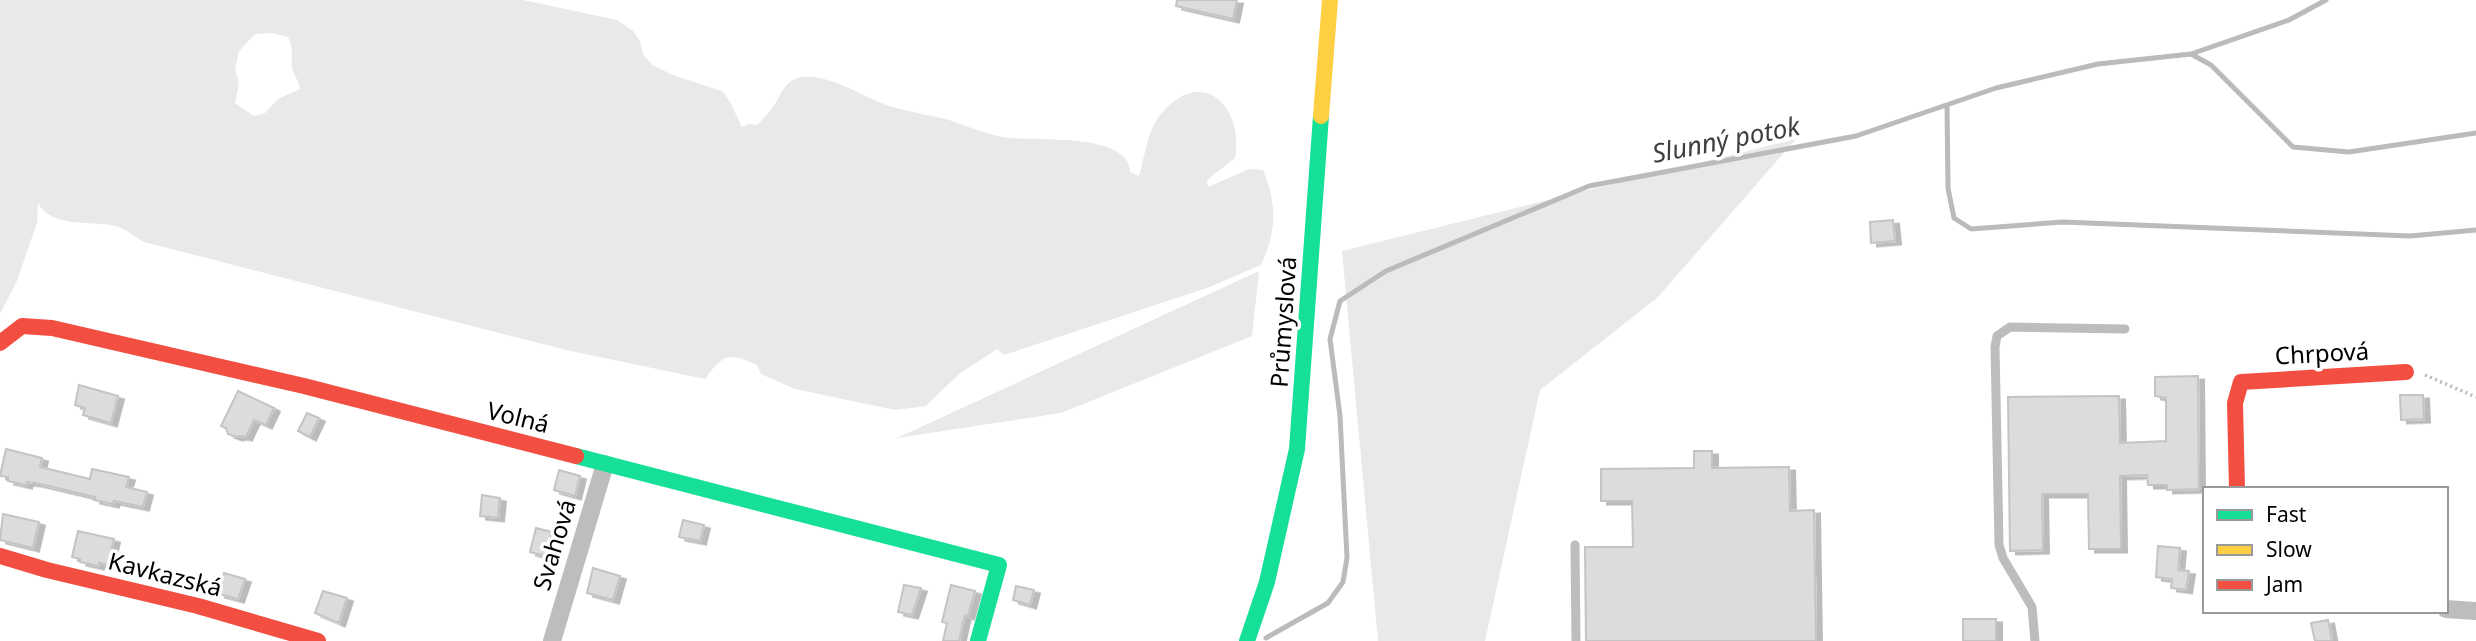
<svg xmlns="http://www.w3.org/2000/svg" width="2476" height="641" font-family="'Noto Sans',sans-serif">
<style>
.green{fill:#e9e9e9;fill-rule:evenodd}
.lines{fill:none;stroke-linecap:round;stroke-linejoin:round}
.stream{stroke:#bbb;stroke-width:5}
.building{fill:#dcdcdc;stroke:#c4c4c4;stroke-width:2;filter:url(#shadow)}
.path{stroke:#b8b8b8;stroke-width:3.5;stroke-dasharray:2 3.5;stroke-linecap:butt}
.lane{stroke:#bdbdbd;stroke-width:9}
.street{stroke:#bdbdbd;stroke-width:18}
.fast{stroke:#16e098;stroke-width:16}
.slow{stroke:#ffcf43;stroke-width:16}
.jam{stroke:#f24e42;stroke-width:16}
.labels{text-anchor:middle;stroke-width:7;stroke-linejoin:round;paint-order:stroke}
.street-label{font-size:24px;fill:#000;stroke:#fff}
.water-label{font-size:26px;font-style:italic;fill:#3f3f3f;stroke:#fff}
</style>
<defs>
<filter id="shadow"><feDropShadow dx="6" dy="3.5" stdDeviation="0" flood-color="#0004"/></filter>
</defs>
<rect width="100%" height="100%" fill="#fff"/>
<!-- green -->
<path class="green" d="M0 0H523L617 20 633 31 640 41 643 54 652 65 675 76 722 91 730 102 742 127 749 124 757 125C762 120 767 115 771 110 779 100 782 86 793 80 820 66 867 100 893 107 911 112 928 115 946 119 964 125 983 133 1002 137 1030 142 1130 131 1130 172L1139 176C1145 157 1147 130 1161 114 1202 65 1244 106 1235 158L1207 180 1208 187 1249 169 1263 170C1277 204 1277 231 1261 265L1207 288 1004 355 997 349 959 374 926 406 895 410 795 389 761 374 757 365C727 352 724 354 705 379L566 350 144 242C135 237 125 228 115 226 91 220 52 229 38 203L37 223 16 283 0 314ZM272 33 288 37C294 51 291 54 292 67 293 74 299 81 300 89L278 99 265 113 254 116 235 103 239 83 235 69 239 51 255 34Z
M1796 139 1657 298 1540 390 1485 641H1378L1342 251Z
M1259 271 1252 336 1061 413 897 438Z"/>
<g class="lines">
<!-- stream -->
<path class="stream" d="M2191 54 2289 20 2326 0
M1947 105 1948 188 1954 218 1971 229 2062 222 2410 236 2476 230
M1266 638 1328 603 1343 582 1347 558 1340 416 1330 339 1340 301 1386 271 1589 186 1856 136 1996 88 2098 64 2191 54 2211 65 2293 147 2349 152 2476 133"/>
</g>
<!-- building -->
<path class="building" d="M1177 0H1237L1233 19 1176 6Z
M1893 220 1895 241 1871 243 1870 222Z
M2198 376 2199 489 2167 490V485H2148L2147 475 2120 476 2121 549H2089L2088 494H2042L2043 550 2010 551 2008 397 2119 396 2120 443 2166 441V398L2155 396V377Z
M79 385 118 396 111 423 83 415 85 408 75 405Z
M238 391 274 408 266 425 254 420 246 437 241 436 236 437 228 434 226 428 221 426Z
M2400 395H2423L2424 419 2401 420Z
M307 413 319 418 310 437 298 431Z
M6 449 42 458 40 467 90 479 92 469 129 477 126 487 147 492 143 507 114 501 113 504 94 500 95 497 36 483 27 482 26 485 8 481V477L0 476Z
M1694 451H1712V468L1789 467 1790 511 1814 510 1816 641H1586L1585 547H1633L1632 501H1601V469L1694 468Z
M559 470 580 476 575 496 554 490Z
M482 495 500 498 498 518 480 516Z
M3 514 39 522 33 548 0 540Z
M683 520 704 525 700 541 679 537Z
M536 528 552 532 551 536 554 537 549 557 530 552Z
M78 531 114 539 108 565 99 563 98 566 80 562V559L72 557Z
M2158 546 2180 548 2178 570 2189 571 2186 590 2171 588 2172 579 2156 577Z
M593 568 620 576 613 600 587 593Z
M224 573 245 579 238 599 219 594Z
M904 585 921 588 912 615 898 612Z
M951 585 975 591 968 616 965 615 959 641H943L947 623 942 622Z
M1016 586 1034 590 1030 605 1013 600Z
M323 591 347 598 339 623 315 613Z
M1963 619H1996V641H1963Z
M2328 620 2332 641H2315L2311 623Z"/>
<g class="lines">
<!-- path -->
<path class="path" d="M2425 375 2476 397"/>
<!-- lane -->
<path class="lane" d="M1575 545 1576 641
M2035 641 2032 607 2003 558 1999 545 1995 347 1997 336 2010 327 2125 329"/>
<!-- street -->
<path class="street" d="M2446 609 2476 611
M552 641 605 464"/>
<!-- fast -->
<path class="fast" d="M576 456 999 565 978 641
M1247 641 1267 582 1297 449 1321 116"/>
<!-- slow -->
<path class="slow" d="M1321 116 1330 0"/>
<!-- jam -->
<path class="jam" d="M0 343 22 326 52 328 304 386 576 456
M2237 489 2235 403 2241 382 2406 372
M0 556 47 570 198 606 318 641"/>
</g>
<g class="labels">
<!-- street labels -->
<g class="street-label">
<text transform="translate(1284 322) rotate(-86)" y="8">Průmyslová</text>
<text transform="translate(2322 354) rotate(-3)" y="8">Chrpová</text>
<text transform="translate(518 418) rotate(14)" y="8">Volná</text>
<text transform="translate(555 545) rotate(-73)" y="8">Svahová</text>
<text transform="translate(165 575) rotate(14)" y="8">Kavkazská</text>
</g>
<!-- water labels -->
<g class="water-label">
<text transform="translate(1726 140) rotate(-11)" y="9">Slunný potok</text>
</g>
</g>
<!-- legend -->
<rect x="2203" y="487" width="245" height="126" fill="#ffffff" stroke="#999999" stroke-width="2"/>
<rect x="2217" y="510" width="35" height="10" fill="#16e098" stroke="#999999" stroke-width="2"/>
<text x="2266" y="522" font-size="21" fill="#000000">Fast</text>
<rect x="2217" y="545" width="35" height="10" fill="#ffcf43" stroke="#999999" stroke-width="2"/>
<text x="2266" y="557" font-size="21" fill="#000000">Slow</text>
<rect x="2217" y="580" width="35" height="10" fill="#f24e42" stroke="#999999" stroke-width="2"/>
<text x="2266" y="592" font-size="21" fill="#000000">Jam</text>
</svg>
